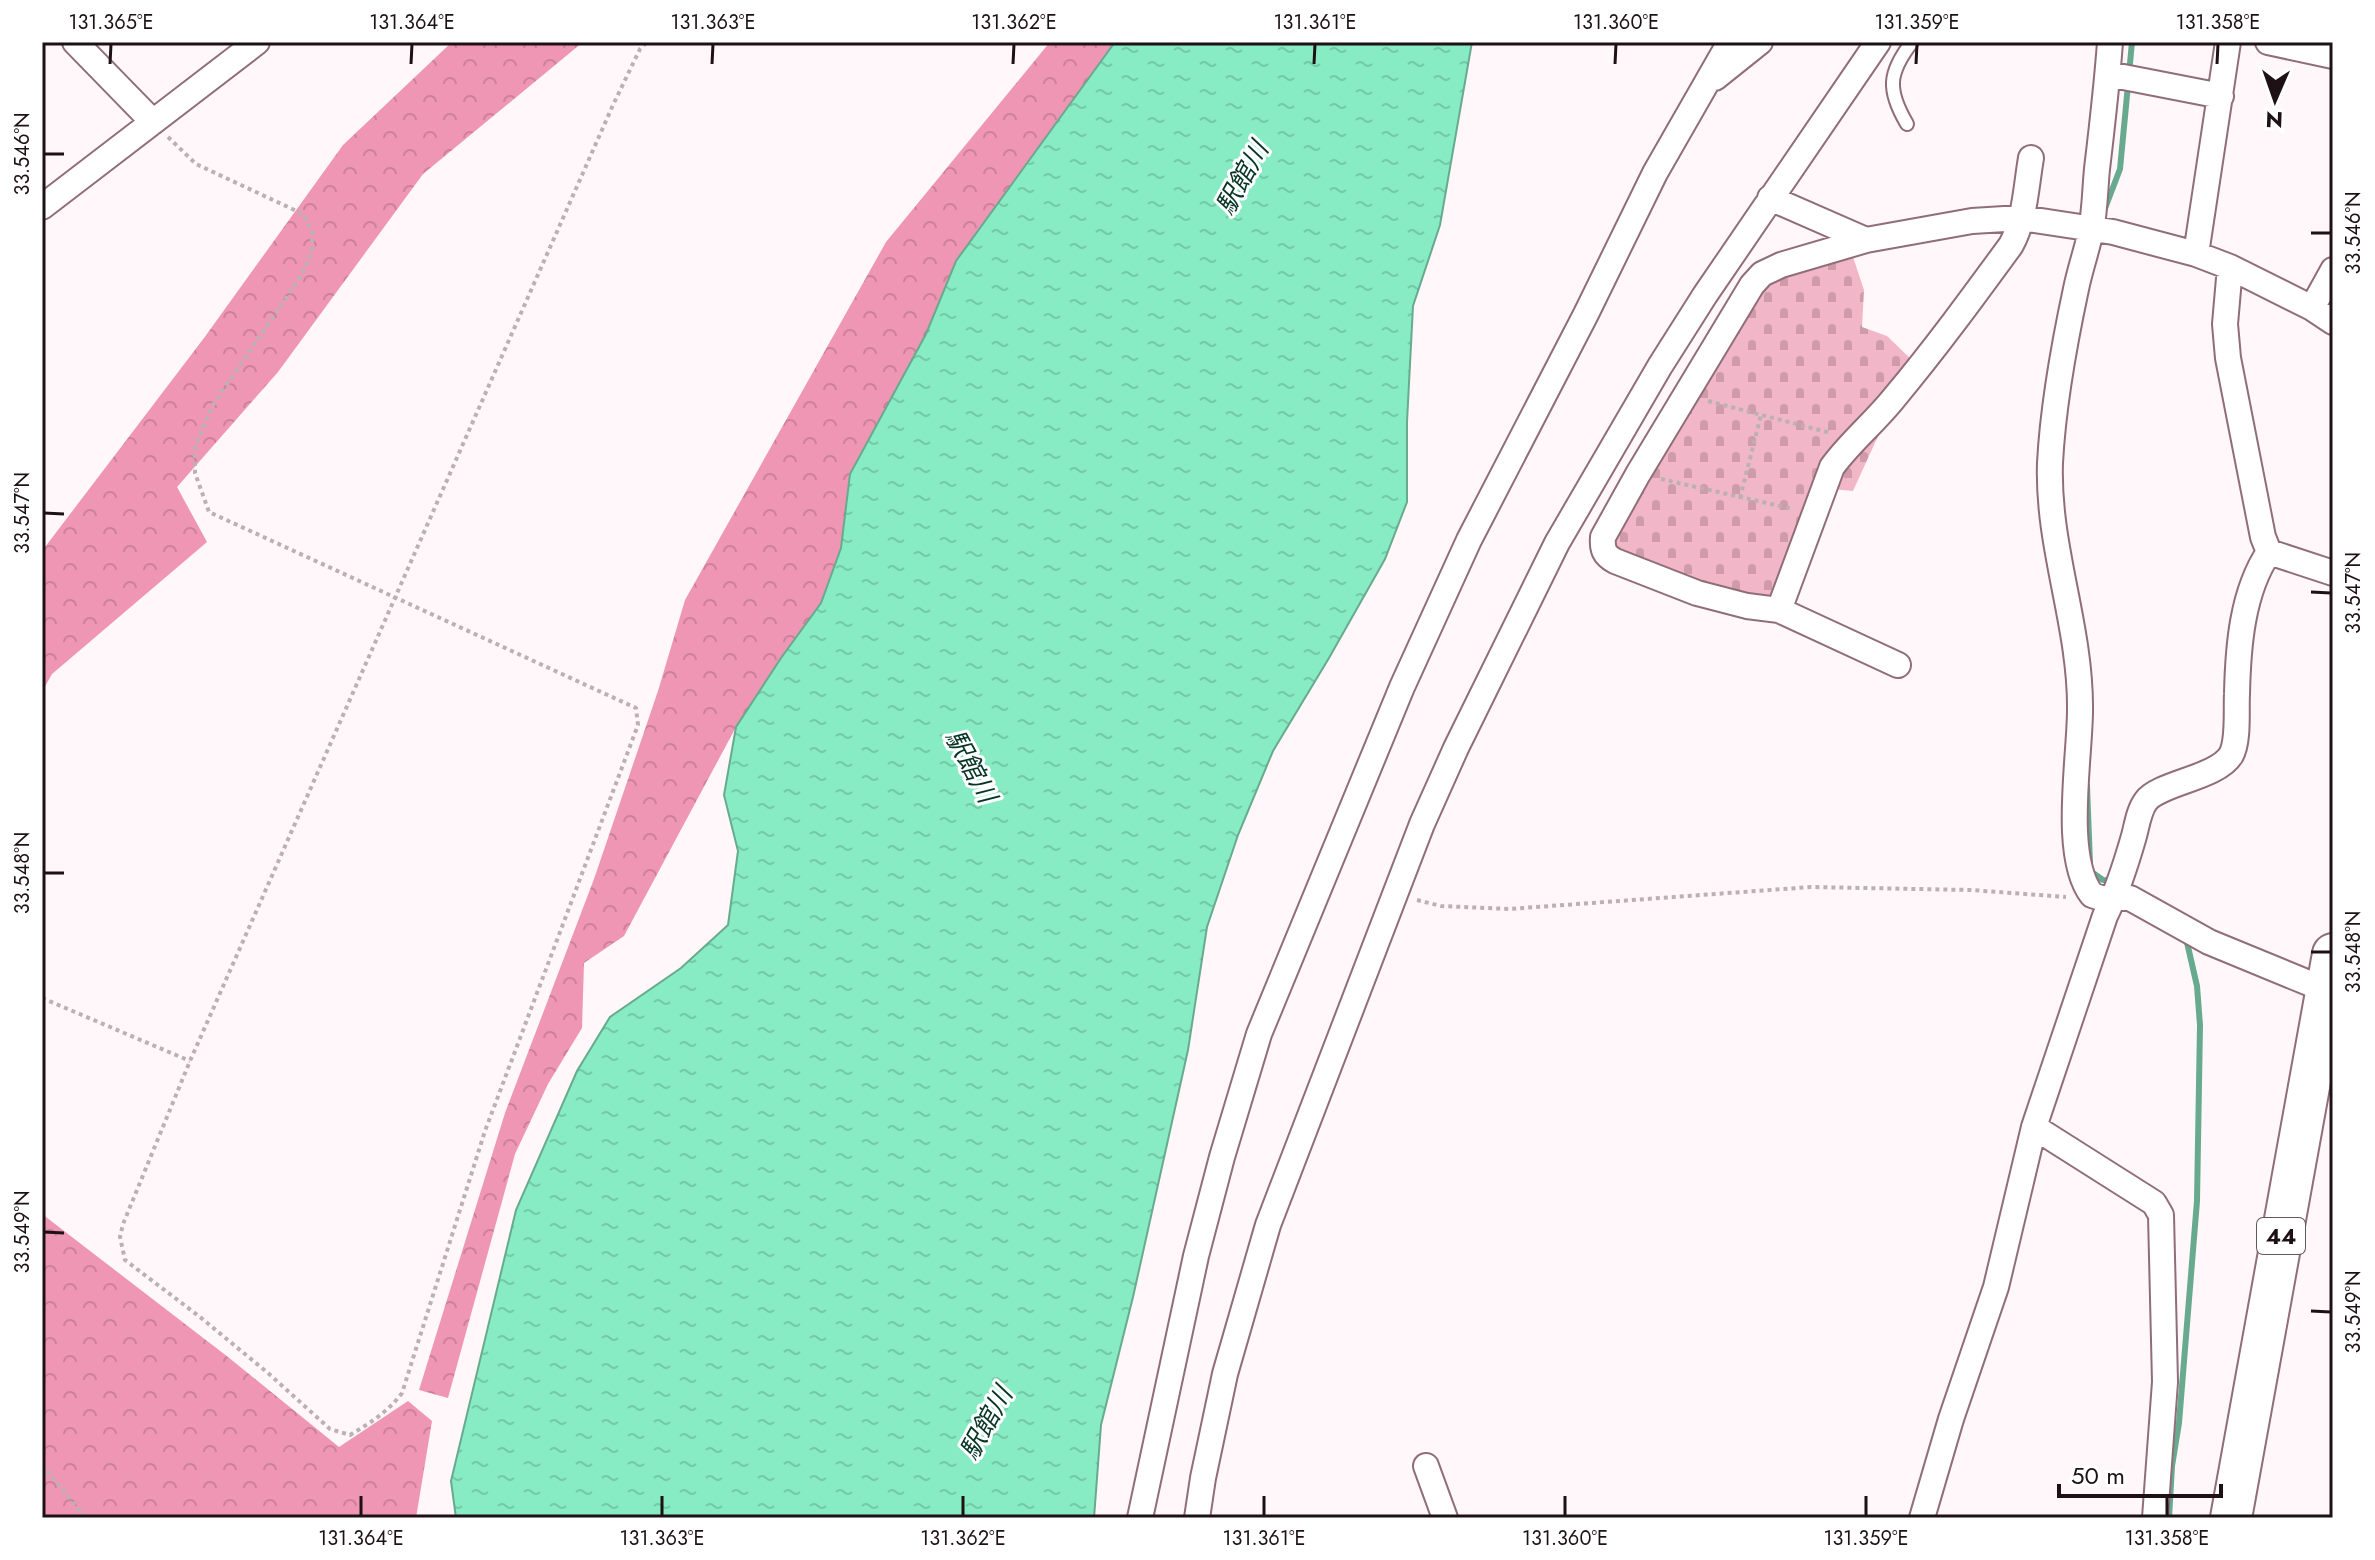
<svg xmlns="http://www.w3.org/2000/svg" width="2375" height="1560" font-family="Jost,'Noto Sans JP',sans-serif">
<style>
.forest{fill:url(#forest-crowns)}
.cemetery{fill:url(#cemetery-stones)}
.water{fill:url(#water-ripples);stroke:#67aa8f;stroke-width:2}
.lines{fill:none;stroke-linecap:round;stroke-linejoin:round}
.stream{stroke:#67aa8f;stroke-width:6}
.lane-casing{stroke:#906e79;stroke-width:16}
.street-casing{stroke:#906e79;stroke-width:28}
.primary-casing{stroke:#906e79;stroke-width:44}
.path{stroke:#bbb1b4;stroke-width:4;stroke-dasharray:4 4;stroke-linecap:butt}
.lane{stroke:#fff;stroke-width:12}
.street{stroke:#fff;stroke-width:24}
.primary{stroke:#fff;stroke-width:40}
.ticks{fill:none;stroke:#1d1115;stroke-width:3}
.labels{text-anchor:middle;stroke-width:6;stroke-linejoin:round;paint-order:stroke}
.shield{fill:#fff;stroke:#61585b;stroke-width:2}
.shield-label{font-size:22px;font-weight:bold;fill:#1d1115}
.water-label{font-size:26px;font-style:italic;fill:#063526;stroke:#fff}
.neatline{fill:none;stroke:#1d1115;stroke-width:3}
.ticks-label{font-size:20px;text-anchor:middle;fill:#1d1115}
</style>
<defs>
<pattern id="forest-crowns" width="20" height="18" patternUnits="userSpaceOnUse" patternTransform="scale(2)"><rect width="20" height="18" fill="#ef96b5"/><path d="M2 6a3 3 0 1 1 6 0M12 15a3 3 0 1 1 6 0" fill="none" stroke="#cc809b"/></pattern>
<pattern id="cemetery-stones" width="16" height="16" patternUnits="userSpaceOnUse" patternTransform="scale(2)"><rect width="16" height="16" fill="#f2b6c9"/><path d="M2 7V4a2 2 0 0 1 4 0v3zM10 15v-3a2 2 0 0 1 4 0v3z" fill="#cf9bac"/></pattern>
<pattern id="water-ripples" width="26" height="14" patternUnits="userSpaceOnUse" patternTransform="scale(2)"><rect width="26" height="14" fill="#87ecc3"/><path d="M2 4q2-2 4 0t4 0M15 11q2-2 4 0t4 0" fill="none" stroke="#74c9a7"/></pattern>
</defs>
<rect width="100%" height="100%" fill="#fff7f9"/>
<!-- forest -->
<path class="forest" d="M452 42H583L423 174 278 372 177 487 207 542 52 674 42 692V551L204 338 343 145Z
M1050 42H1115L956 261 926 334 850 474 841 548 821 603 781 658 736 727 624 936 584 963 582 1028 548 1084 515 1154 448 1398 419 1390 505 1113 594 879 658 691 685 600 886 242Z
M42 1214 228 1357 339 1447 408 1401 432 1421 416 1518H42Z"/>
<!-- cemetery -->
<path class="cemetery" d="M1851 251 1864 290 1862 327 1887 336 1916 364 1879 434 1853 491 1832 489 1777 597 1764 603 1620 557 1611 537 1758 286Z"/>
<!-- water -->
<path class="water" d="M1115 42H1472L1440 225 1413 306 1407 422V502L1385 559 1329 658 1273 751 1238 835 1207 927 1188 1050 1133 1297 1101 1425 1094 1518H456L451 1481 516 1210 577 1071 610 1017 681 968 728 925 738 851 724 795 736 727 781 658 821 603 841 548 850 474 926 334 956 261Z"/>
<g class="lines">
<!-- stream -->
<path class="stream" d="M2129 74 2132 42
M2104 211 2120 169 2128 85
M2087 786 2090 863
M2093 873 2103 880 2115 881
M2169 1518 2172 1466 2179 1423 2197 1201 2200 1025 2197 986 2186 938"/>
<!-- lane casing -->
<g class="lane-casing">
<path id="lane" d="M1907 124C1887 90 1888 73 1912 42"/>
</g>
<!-- street casing -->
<g class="street-casing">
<path id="street" d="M75 42 153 122
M2110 42C2107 85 2102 127 2097 169 2095 189 2095 210 2091 230 2087 250 2080 269 2076 289 2064 345 2053 405 2050 463 2047 547 2081 626 2080 710 2080 758 2062 857 2092 895L2101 898H2130L2209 942 2333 993
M2268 42 2333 56
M2108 74 2221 96
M1715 78 1760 42
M1770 198 1866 240
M42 207 257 42
M2196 254 2228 42
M2230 267 2225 324 2228 358 2263 537 2269 552 2333 573
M2312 308 2333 270
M1779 610 1832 467C1850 442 1875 422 1894 398 1935 349 1973 297 2011 245 2025 220 2026 187 2031 158
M1898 665 1779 610 1747 606 1697 593 1615 561C1604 555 1602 549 1603 537L1638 474 1752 285 1762 274 1781 265 1866 240 1972 221 2021 218 2113 232 2196 254 2230 267 2312 308 2333 322
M2034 1127 2154 1203 2161 1215 2165 1382 2155 1518
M1426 1466 1445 1518
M1140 1518 1196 1256 1222 1157 1259 1034 1402 687 1469 540 1586 314 1655 173 1730 42
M1197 1518 1203 1478 1225 1374 1268 1225 1422 824 1456 748 1557 543 1660 366 1705 295 1878 42
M1922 1518 1951 1419 1996 1287 2034 1127 2105 916C2118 890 2126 864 2134 836 2137 825 2139 810 2146 801 2159 783 2217 778 2231 755 2239 741 2236 710 2237 694 2238 647 2242 592 2269 552"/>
</g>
<!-- primary casing -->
<g class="primary-casing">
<path id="primary" d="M2231 1518 2333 954"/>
</g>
<!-- path -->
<path class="path" d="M168 137 196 164 303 214 312 232V251L301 276 213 405 195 447V473L209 512 636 708 638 725 485 1131 402 1393C388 1412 370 1423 350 1435L330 1429 268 1373 200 1317 125 1260 120 1237 123 1224 190 1061 613 105 640 49 647 42
M1708 401 1831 433
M1661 479 1793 509
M1740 498 1761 415
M1417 900 1441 906 1509 909 1811 887 1971 890 2066 897
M42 998 190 1061
M42 1465 86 1518"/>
<!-- lane -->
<use href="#lane" class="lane"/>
<!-- street -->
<use href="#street" class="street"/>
<!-- primary -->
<use href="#primary" class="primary"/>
</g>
<!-- ticks -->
<path class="ticks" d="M110 64 111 44M411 64 412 44M712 64 713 44M1013 64 1014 44M1314 64 1315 44M1615 64 1616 44M1916 64 1917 44M2217 64 2218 44M44 154H64M2311 233H2331M44 513 64 514M2311 592 2331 593M44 873H64M2311 952H2331M44 1232 64 1233M2311 1311 2331 1312M361 1516V1496M662 1516V1496M963 1516V1496M1264 1516V1496M1565 1516V1496M1866 1516V1496M2167 1516V1496"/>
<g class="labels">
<!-- shield labels -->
<rect class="shield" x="2257" y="1218" width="48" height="36" rx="6"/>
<g class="shield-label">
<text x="2281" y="1244">44</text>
</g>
<!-- water labels -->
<g class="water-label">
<text transform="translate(1242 178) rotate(-61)" y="9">駅館川</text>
<text transform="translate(971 766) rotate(62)" y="9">駅館川</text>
<text transform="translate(986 1423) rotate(-61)" y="9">駅館川</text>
</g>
</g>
<!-- border -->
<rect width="2375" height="1560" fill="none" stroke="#ffffff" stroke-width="88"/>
<!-- north arrow -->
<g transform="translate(2275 100) rotate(182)" stroke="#ffffff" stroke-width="6" paint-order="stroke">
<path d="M0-6L14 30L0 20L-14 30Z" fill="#1d1115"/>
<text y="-12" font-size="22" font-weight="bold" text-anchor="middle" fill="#1d1115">N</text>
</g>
<!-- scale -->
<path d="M2059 1484v12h162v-12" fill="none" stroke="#1d1115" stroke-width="4"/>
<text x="2071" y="1484" font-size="24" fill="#1d1115" stroke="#ffffff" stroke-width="6" paint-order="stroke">50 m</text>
<rect x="44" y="44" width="2287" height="1472" class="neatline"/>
<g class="ticks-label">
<text x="111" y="29">131.365°E</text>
<text x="412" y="29">131.364°E</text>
<text x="713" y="29">131.363°E</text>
<text x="1014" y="29">131.362°E</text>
<text x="1315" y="29">131.361°E</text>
<text x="1616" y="29">131.360°E</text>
<text x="1917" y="29">131.359°E</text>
<text x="2218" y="29">131.358°E</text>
<text transform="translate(22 154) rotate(-90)" y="7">33.546°N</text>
<text transform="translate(2353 233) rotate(-90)" y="7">33.546°N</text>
<text transform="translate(22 513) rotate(-90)" y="7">33.547°N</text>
<text transform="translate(2353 593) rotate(-90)" y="7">33.547°N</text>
<text transform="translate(22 873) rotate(-90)" y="7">33.548°N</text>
<text transform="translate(2353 952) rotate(-90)" y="7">33.548°N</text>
<text transform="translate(22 1232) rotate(-90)" y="7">33.549°N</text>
<text transform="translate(2353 1312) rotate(-90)" y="7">33.549°N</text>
<text x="361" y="1545">131.364°E</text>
<text x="662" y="1545">131.363°E</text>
<text x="963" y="1545">131.362°E</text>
<text x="1264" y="1545">131.361°E</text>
<text x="1565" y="1545">131.360°E</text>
<text x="1866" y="1545">131.359°E</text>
<text x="2167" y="1545">131.358°E</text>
</g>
</svg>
